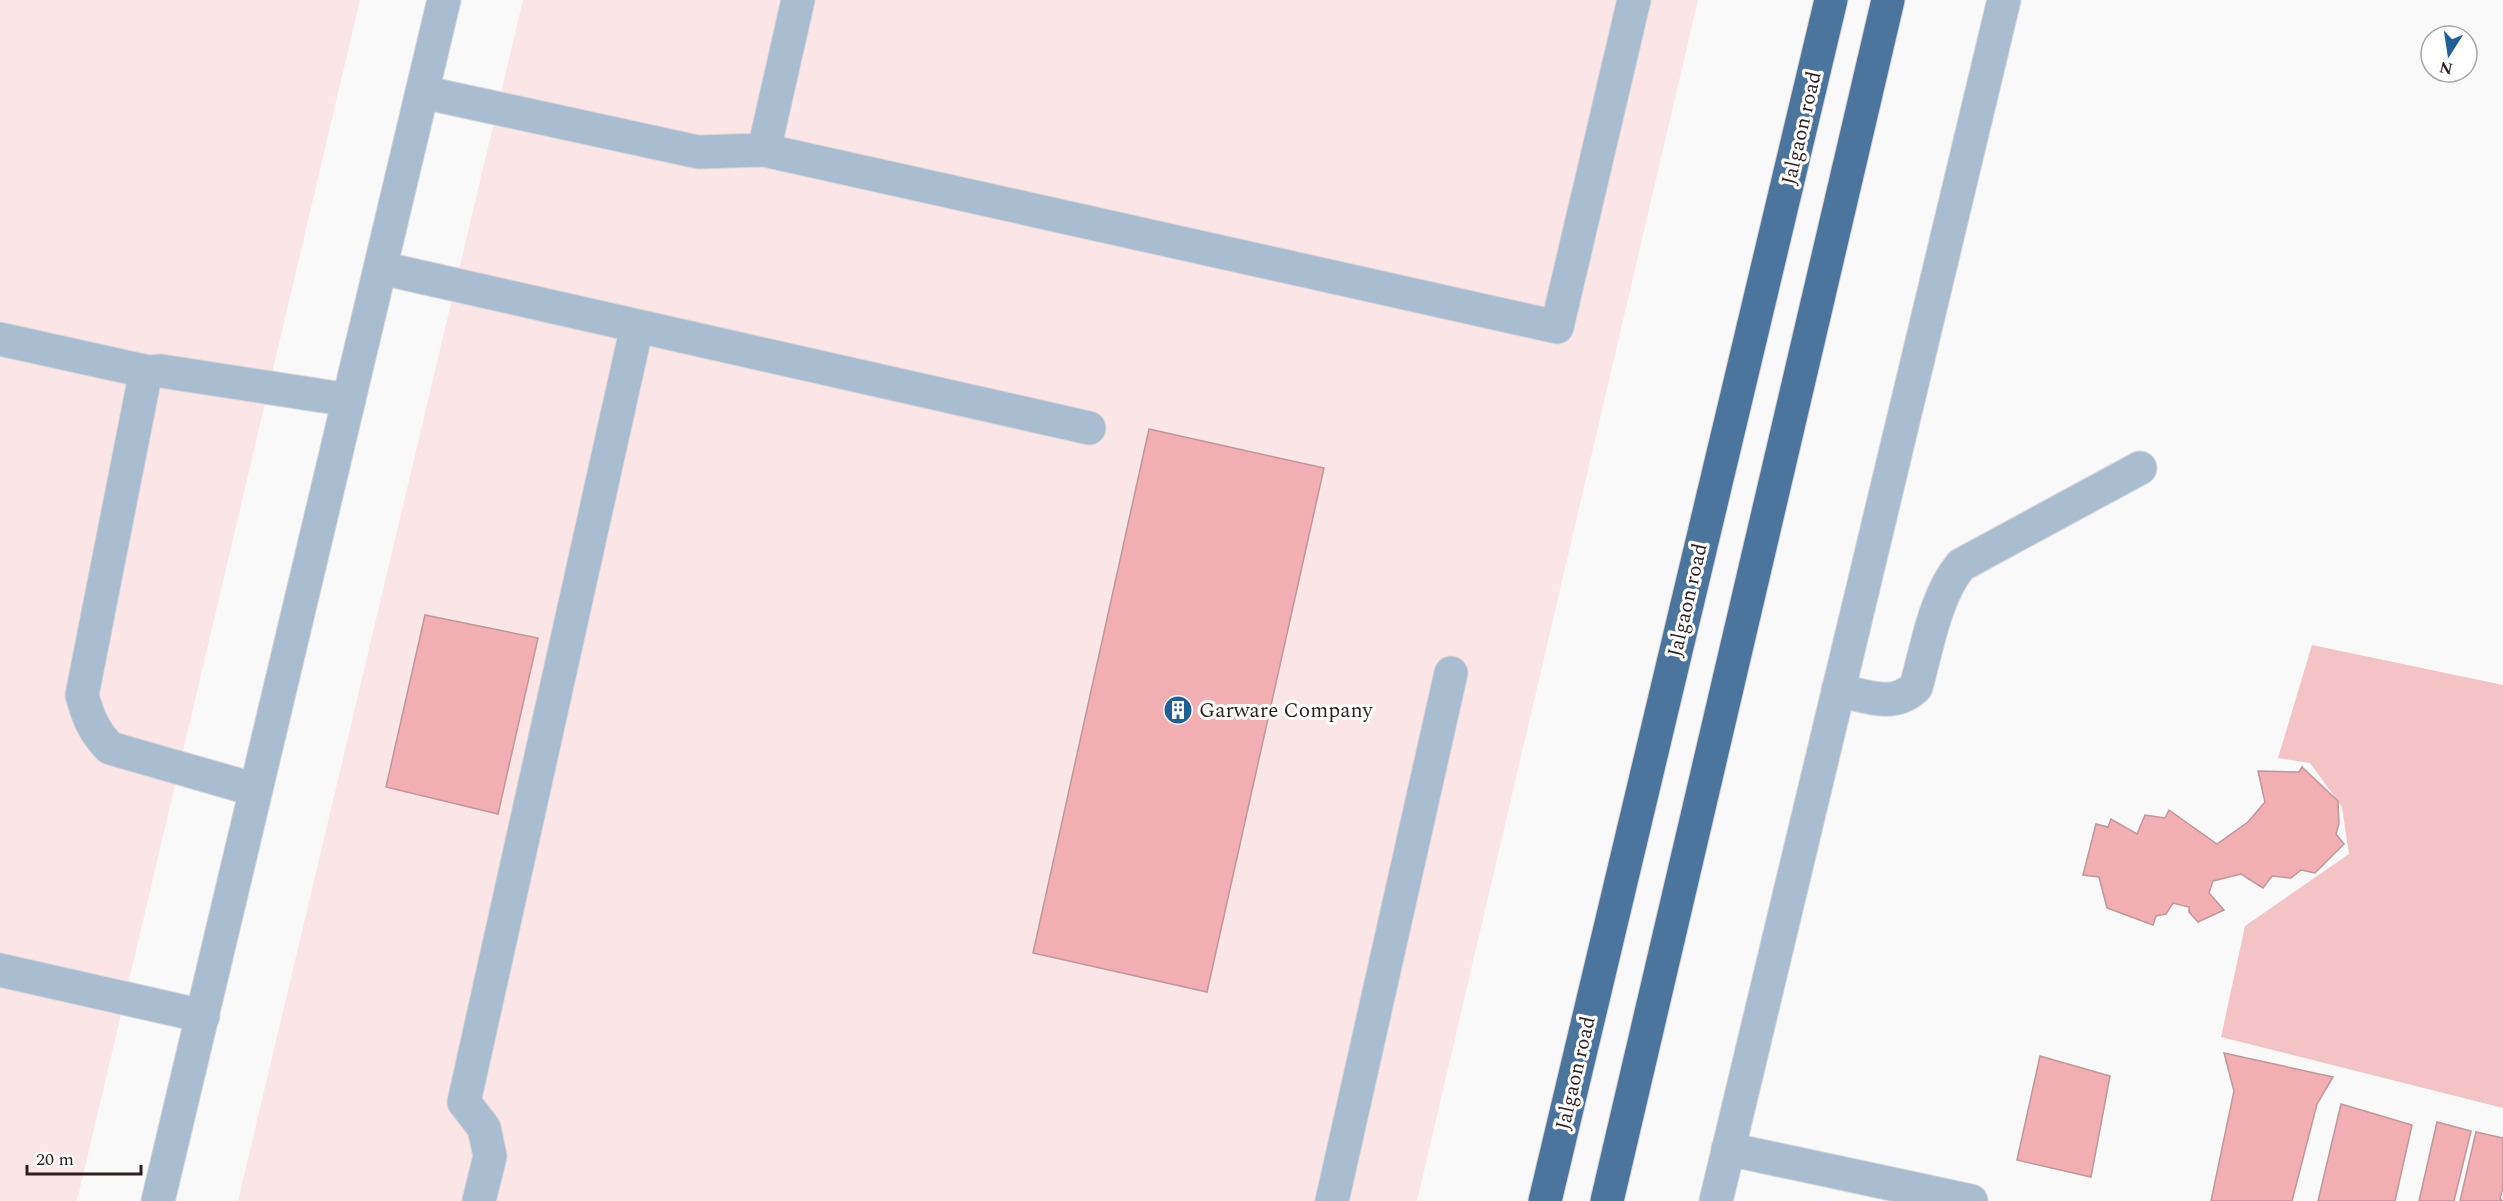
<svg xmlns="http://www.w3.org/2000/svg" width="2503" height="1201" font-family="Spectral,serif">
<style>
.built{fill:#fbe6e7}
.green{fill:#f3c3c6}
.building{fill:#f1afb4;stroke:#bf979a;stroke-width:1.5}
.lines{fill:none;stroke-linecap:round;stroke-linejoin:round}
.minor-casing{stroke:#d8d6d6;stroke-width:35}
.highway-casing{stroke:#d8d6d6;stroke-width:35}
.minor{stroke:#a9bcd0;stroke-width:33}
.highway{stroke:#4c759d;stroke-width:33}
.labels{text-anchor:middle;stroke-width:6;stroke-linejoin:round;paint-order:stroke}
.street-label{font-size:21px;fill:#2d1e1f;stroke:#fff}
.poi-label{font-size:21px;fill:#2d1e1f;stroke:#fff;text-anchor:start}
</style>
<rect width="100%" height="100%" fill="#f9f9f9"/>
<!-- built -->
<path class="built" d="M0 0H360L77 1201H0Z
M523 0H1698L1417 1201H238Z"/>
<!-- green -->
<path class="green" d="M2312 645 2503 685V1108L2221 1037 2245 926 2349 854 2342 807 2310 763 2278 758Z"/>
<!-- building -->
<path class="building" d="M1149 429 1324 468 1207 992 1033 953Z
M425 615 538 638 498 814 386 787Z
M2302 767 2338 801 2339 824 2336 834 2344 844 2315 873 2301 870 2291 878 2272 876 2263 888 2241 874 2213 881 2209 893 2224 910 2198 922 2189 912V907L2173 903 2166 914 2156 916 2153 925 2107 908 2099 877 2083 875 2096 824 2108 827 2111 819 2137 834 2145 815 2165 818 2169 810 2217 844 2248 822 2265 802 2258 771 2299 772Z
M2224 1053 2333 1077 2317 1104 2292 1201H2211L2234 1091Z
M2040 1056 2110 1076 2091 1177 2017 1160Z
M2341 1104 2412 1125 2395 1201H2318Z
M2437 1122 2471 1131 2454 1201H2419Z
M2476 1132 2503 1138V1188L2500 1199 2503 1201H2460Z"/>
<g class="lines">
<!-- minor casing -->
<g class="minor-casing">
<path id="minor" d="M422 92 698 152 764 150 1557 327 1634 0
M764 150 798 0
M381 268 1089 428
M0 339 149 372
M1838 690C1866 696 1893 709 1916 687 1927 648 1935 596 1961 565L2140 468
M256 790 110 748C94 732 88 717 82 695L144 381 149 372 161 371 349 400
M0 970 203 1016
M1728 1149 1971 1201
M158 1201 444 0
M479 1201 490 1156 484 1128 464 1102 637 326
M1332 1201 1451 673
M1716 1201 2004 0"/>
</g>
<!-- highway casing -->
<g class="highway-casing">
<path id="highway" d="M1545 1201 1831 0
M1607 1201 1888 0"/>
</g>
<!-- minor -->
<use href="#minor" class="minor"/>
<!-- highway -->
<use href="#highway" class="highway"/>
</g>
<!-- icons -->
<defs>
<g id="building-disc" transform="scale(1.5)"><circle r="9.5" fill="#216096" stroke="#fff"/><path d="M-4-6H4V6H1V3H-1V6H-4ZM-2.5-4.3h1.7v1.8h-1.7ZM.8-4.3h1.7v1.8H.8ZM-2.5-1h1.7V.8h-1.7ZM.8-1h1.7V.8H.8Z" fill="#fff"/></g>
</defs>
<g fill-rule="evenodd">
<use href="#building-disc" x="1178" y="710"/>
</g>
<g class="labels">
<!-- street labels -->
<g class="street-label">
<text transform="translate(1801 128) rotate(-77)" y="7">Jalgaon road</text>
<text transform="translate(1687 600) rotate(-77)" y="7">Jalgaon road</text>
<text transform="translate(1575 1073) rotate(-77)" y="7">Jalgaon road</text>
</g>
<!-- poi labels -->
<g class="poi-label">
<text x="1199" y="717">Garware Company</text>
</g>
</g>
<!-- north arrow -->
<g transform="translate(2449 54) rotate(192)"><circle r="28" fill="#ffffff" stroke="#aba5a5" stroke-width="1.5"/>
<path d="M0-4.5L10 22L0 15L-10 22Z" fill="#216096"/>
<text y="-9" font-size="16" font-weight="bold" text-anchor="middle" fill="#2d1e1f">N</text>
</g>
<!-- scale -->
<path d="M27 1165v9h114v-9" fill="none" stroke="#2d1e1f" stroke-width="3"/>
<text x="36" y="1165" font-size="18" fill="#2d1e1f" stroke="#ffffff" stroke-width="4.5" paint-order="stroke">20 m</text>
</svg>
